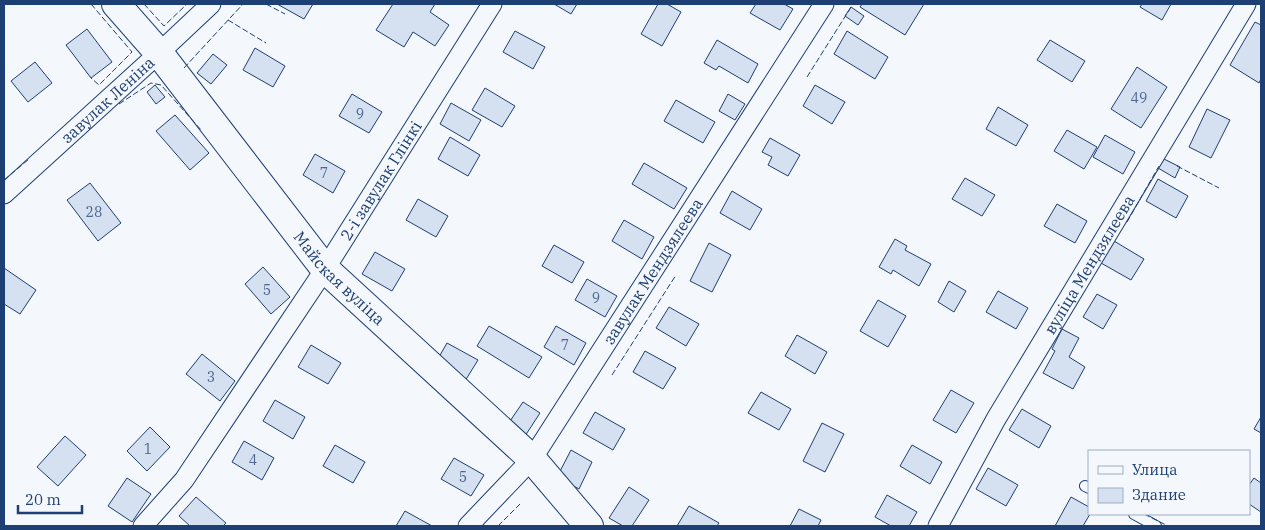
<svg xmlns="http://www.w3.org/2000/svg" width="1265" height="530" font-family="'IBM Plex Serif',serif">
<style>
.building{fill:#d5e0f0;stroke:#1d3f73}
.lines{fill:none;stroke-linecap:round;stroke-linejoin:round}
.lane-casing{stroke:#1d3f73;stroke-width:12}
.street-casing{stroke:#1d3f73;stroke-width:21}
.secondary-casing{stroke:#1d3f73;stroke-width:30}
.lane{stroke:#f4f7fb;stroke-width:10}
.street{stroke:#f4f7fb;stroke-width:19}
.secondary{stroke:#f4f7fb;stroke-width:28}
.fence{stroke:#1d3f73;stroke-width:1;stroke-dasharray:6 2.5;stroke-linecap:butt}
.labels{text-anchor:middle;stroke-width:4;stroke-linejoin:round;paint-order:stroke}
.number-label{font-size:14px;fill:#4b6792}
.street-label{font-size:16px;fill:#1d3f73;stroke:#f4f7fb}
</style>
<rect width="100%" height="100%" fill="#f4f7fb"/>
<!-- building -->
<path class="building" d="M277 4H313L304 19Z
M393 4H435L430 12 449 25 435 46 413 32 404 47 376 30Z
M554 4H577L571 14Z
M658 4H667L681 12 662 46 641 34Z
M756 4H784L793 9 780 30 750 13Z
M862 4H924L905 35 860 7Z
M1142 4H1171L1162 20 1140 7Z
M851 7 864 16 858 25 845 16Z
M1255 22 1261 25V79L1259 83 1230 65Z
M87 29 112 62 91 78 66 45Z
M515 31 545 47 533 69 503 52Z
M847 31 888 57 875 79 834 54Z
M717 40 758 64 748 83 719 66 716 70 704 63Z
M1050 40 1085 61 1072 82 1037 60Z
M255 48 285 66 273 87 243 70Z
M213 54 227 65 211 84 197 73Z
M35 62 52 83 28 102 11 81Z
M1137 67 1167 87 1141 128 1111 109Z
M155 85 165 97 156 104 147 92Z
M815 85 845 102 832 124 803 106Z
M485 88 515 106 502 127 472 110Z
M352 94 382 112 369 133 339 116Z
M728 94 745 104 735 120 719 111Z
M676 100 715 122 703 143 664 121Z
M451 103 481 120 469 141 440 124Z
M998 107 1028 125 1016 146 986 129Z
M1207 109 1230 120 1211 158 1189 147Z
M175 115 209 153 190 170 156 131Z
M1067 130 1097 147 1084 169 1054 151Z
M1105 135 1135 152 1123 174 1093 157Z
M450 137 480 155 468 176 438 159Z
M770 138 800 155 788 176 768 165 772 157 762 152Z
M315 154 345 171 333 193 303 175Z
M1164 159 1180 167 1175 178 1158 168Z
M644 163 687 188 674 209 632 184Z
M965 178 995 195 982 216 952 199Z
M1158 179 1188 196 1176 218 1146 201Z
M90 183 121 223 98 241 67 200Z
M732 191 762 209 750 230 720 213Z
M418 199 448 216 436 237 406 220Z
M1057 204 1087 221 1075 243 1044 226Z
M624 220 654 237 642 259 612 241Z
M895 239 907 246 905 250 931 264 919 286 893 270 891 274 879 267Z
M1114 241 1144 259 1131 280 1101 263Z
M709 243 731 255 712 292 690 281Z
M554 245 584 262 572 283 542 266Z
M375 252 405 269 392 291 362 274Z
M263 267 290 297 271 314 245 284Z
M4 268 36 290 20 314 4 304Z
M587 279 617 296 605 317 575 300Z
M949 281 966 291 954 312 938 302Z
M998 291 1028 308 1016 329 986 312Z
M1097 294 1117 305 1103 329 1083 317Z
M878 300 906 316 888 347 860 331Z
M669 307 699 324 686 346 656 328Z
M489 326 542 357 529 378 477 346Z
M556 326 586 343 574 365 544 347Z
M1062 329 1079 338 1069 357 1085 367 1073 389 1043 373 1055 351 1052 349Z
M797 335 827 352 815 374 785 356Z
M447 343 478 360 465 381 435 364Z
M311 345 341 363 328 384 298 367Z
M645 351 676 368 663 389 633 372Z
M202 354 235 381 220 401 186 374Z
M951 390 974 403 956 433 933 420Z
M761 392 791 409 779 430 748 413Z
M275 400 305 417 293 439 263 421Z
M523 402 540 413 525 436 508 424Z
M1022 409 1051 426 1039 448 1009 430Z
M595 412 625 429 613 450 583 433Z
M1261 417V433L1254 429Z
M822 423 844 434 825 472 803 461Z
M150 427 170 447 147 471 127 451Z
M65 436 86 455 58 486 37 467Z
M244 441 274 458 262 480 232 462Z
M335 445 365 462 353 483 323 466Z
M912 445 942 462 930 484 900 466Z
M571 450 592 462 579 489 557 477Z
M454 458 484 475 471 496 441 479Z
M988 468 1018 485 1006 506 976 489Z
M127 478 151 494 132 522 108 506Z
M1254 478 1261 483V512L1249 504V485Z
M629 487 649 500 632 526H623L609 518Z
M887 495 917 512 909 526H891L875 517Z
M196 497 226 523 223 526H190L179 516Z
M1071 497 1089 507V514H1090L1083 526H1055Z
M689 506 719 523 717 526H677Z
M799 509 821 520 818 526H790Z
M405 511 432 526H396Z"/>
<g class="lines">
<!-- lane casing -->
<g class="lane-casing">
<path id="lane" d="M1085 486 1089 488
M1134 514 1156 526"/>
</g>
<!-- street casing -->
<g class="street-casing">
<g id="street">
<path id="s1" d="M4 194 159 53 211 4"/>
<path id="s2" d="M143 526 184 480 325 269 492 4"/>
<path id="s3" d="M468 526 532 459 824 4"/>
<path id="s4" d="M938 526 996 419 1246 4"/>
</g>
</g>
<!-- secondary casing -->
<g class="secondary-casing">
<g id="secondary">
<path id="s5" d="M116 4 159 53 325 269 532 459 589 526"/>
</g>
</g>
<!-- lane -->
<use href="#lane" class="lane"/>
<!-- street -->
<use href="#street" class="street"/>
<!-- secondary -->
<use href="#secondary" class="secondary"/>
<!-- fence -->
<path class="fence" d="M91 4 132 52 99 85 91 78
M144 4 164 26 187 4
M266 4 285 14
M228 20 266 43
M184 68 243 4
M807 77 853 4
M119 104 151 83 161 85 202 131
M1177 166 1219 188
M4 180 29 159
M1127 222 1159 166
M612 375 676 275
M1144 514 1168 526
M498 526 520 504"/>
</g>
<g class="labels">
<!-- number labels -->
<g class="number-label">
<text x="1139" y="103">49</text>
<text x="360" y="119">9</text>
<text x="324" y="178">7</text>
<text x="94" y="217">28</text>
<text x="267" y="295">5</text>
<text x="596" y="303">9</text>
<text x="565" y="350">7</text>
<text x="211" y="382">3</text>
<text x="148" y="454">1</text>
<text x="253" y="465">4</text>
<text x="463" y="482">5</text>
</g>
<!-- street labels -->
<g class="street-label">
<text dy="6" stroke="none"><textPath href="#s1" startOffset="140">завулак Леніна</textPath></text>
<text dy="6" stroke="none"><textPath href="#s2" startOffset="420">2-і завулак Глінкі</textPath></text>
<text dy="6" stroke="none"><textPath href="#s4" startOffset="302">вуліца Мендзялеева</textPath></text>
<text dy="6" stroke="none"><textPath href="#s3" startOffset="316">завулак Мендзялеева</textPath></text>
<text dy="6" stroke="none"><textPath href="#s5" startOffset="354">Майская вуліца</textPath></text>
</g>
</g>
<!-- border -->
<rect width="1265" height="530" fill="none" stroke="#1d3f73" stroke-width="10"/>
<!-- legend -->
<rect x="1088" y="450" width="162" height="65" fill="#f4f7fb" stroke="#9eadc5"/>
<rect x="1098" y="466" width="25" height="8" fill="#f4f7fb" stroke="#9eadc5"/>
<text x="1132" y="475" font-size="15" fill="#1d3f73">Улица</text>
<rect x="1098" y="488" width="25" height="15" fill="#d5e0f0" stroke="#9eadc5"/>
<text x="1132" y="500" font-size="15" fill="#1d3f73">Здание</text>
<!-- scale -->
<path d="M18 505v8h64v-8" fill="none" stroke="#1d3f73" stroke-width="2.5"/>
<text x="25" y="505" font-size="15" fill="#1d3f73" stroke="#f4f7fb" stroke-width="4" paint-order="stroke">20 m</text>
</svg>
